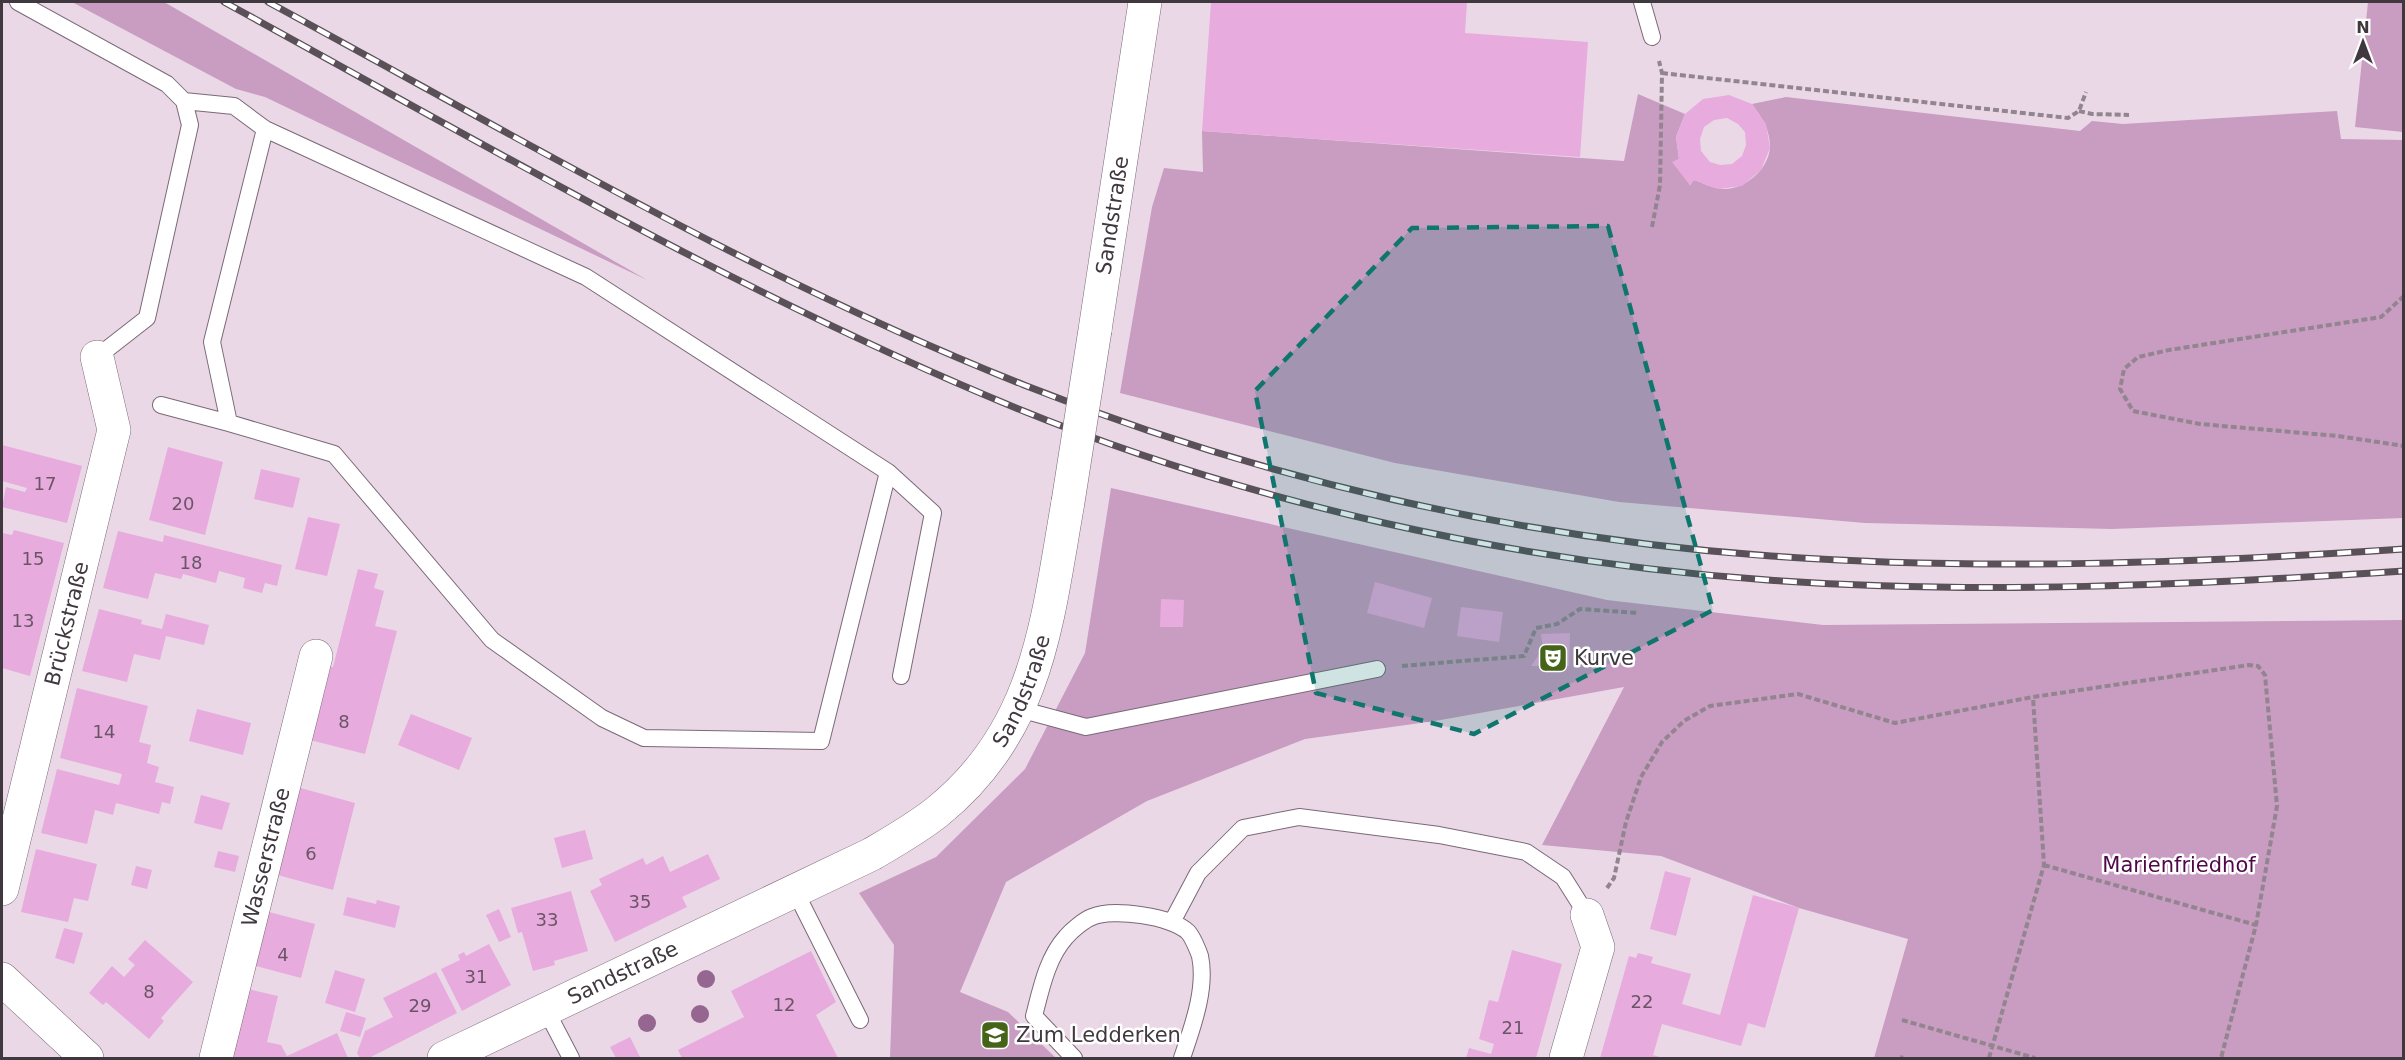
<svg xmlns="http://www.w3.org/2000/svg" width="2405" height="1060" font-family="'DejaVu Sans',sans-serif">
<style>
.green{fill:#c99cc2}
.building{fill:#e7abde;fill-rule:evenodd}
.lines{fill:none;stroke-linecap:round;stroke-linejoin:round}
.service-casing{stroke:#7a6977;stroke-width:18}
.minor-casing{stroke:#7a6977;stroke-width:34}
.path{stroke:#928590;stroke-width:4;stroke-dasharray:6 3;stroke-linecap:butt}
.service{stroke:#fff;stroke-width:16}
.minor{stroke:#fff;stroke-width:33}
.rail-casing{stroke:#595058;stroke-width:7}
.rail{stroke:#fff;stroke-width:4.5;stroke-dasharray:14;stroke-linecap:butt}
.minor-bridge-casing{stroke:#7a6977;stroke-width:34;stroke-linecap:butt}
.minor-bridge{stroke:#fff;stroke-width:33}
.tree{fill:#956690}
.marked{fill:#0f766e;fill-opacity:0.2;stroke:#0f766e;stroke-width:4.5;stroke-dasharray:12 8;stroke-linejoin:round}
.labels{text-anchor:middle;stroke-width:5;stroke-linejoin:round;paint-order:stroke}
.number-label{font-size:18px;fill:#6a5567}
.street-label{font-size:21px;fill:#40383f;stroke:#fff}
.poi-label{font-size:21px;fill:#40383f;stroke:#fff;text-anchor:start}
.park-label{font-size:21px;fill:#4f0849;stroke:#fff}
</style>
<rect width="100%" height="100%" fill="#ebd8e7"/>
<!-- green -->
<path class="green" d="M72 2H164L647 280 265 97 236 89Z
M2368 2H2403V132L2355 127Z
M1638 94 1685 114 1676 137 1679 159 1673 162 1690 185 1694 180C1702 182 1709 187 1717 188 1740 194 1769 171 1770 147 1770 129 1762 118 1752 104L1786 97 2080 131 2092 121 2123 124 2337 111 2341 139 2403 140V518L2112 529 1865 523 1619 502 1395 463 1120 393 1152 207 1164 168 1203 172 1202 131 1624 161Z
M1111 488 1607 600 1823 625 2403 620V1058H1874L1908 939 1799 908 1661 856 1542 845 1624 687 1435 721 1305 739 1147 801 1006 882 960 992 1008 1012 1056 1058H890L894 945 859 893 936 857 1025 769 1085 653Z"/>
<!-- building -->
<path class="building" d="M1211 2H1467L1465 33 1588 42 1580 157 1202 131Z
M1729 95 1752 104 1766 124 1770 148 1761 170 1742 186 1718 189 1694 180 1690 185 1672 162 1679 159 1676 137 1685 114 1703 99ZM1727 118 1738 124 1745 132 1746 145 1742 156 1732 164 1720 165 1710 162 1701 151 1700 139 1704 127 1714 120Z
M2 445 82 466 67 523 2 507 6 487 25 492 27 488 2 481Z
M168 447 223 462 205 535 149 520Z
M261 469 300 478 293 508 254 499Z
M308 517 340 524 327 576 295 569Z
M14 530 64 543 30 676 2 668V533L12 535Z
M118 531 163 542 164 535 282 565 277 586 265 583 262 593 243 588 245 578 219 571 216 583 183 574 181 579 155 573 148 599 103 588Z
M358 569 378 574 374 588 384 591 375 626 397 631 365 754 310 740 329 667H333Z
M1375 582 1432 598 1424 628 1367 613Z
M1161 599 1184 600 1183 627H1160Z
M1461 607 1503 612 1499 642 1457 636Z
M99 609 142 620 141 624 162 629 166 614 209 625 204 645 166 636 160 660 134 654 127 682 82 671Z
M1570 633 1569 666H1531L1543 649 1541 634Z
M77 688 148 706 139 742 151 745 147 763 159 767 155 782 174 787 170 804 162 802 159 814 116 803 113 815 95 810 87 844 41 833 57 769 119 785 122 774 60 758Z
M197 709 251 723 243 755 189 741Z
M411 714 472 738 459 770 398 745Z
M297 787 355 803 333 890 274 874Z
M201 795 230 803 222 830 194 823Z
M585 830 593 859 562 868 554 838Z
M36 849 97 864 88 901 74 898 68 922 21 912Z
M218 851 239 856 235 872 214 867Z
M708 854 720 879 682 897 687 907 615 942 590 891 602 885 599 879 643 858 646 865 663 856 670 872Z
M136 866 152 870 147 889 131 885Z
M1665 871 1691 878 1676 936 1650 929Z
M571 891 588 951 554 961 555 965 533 971 522 932 518 933 511 908Z
M1753 895 1799 908 1765 1028 1748 1023 1741 1046 1662 1024 1653 1055 1663 1058H1600L1629 956 1636 958 1638 953 1653 957 1651 963 1691 974 1682 1004 1720 1015Z
M347 897 376 904 377 900 400 906 395 928 343 915Z
M499 909 511 937 499 942 486 915Z
M269 912 315 924 301 978 256 966Z
M64 928 83 933 74 964 55 958Z
M145 940 193 982 161 1018 164 1021 149 1039 106 1002 103 1005 89 993 112 966 124 977 135 965 128 959Z
M489 944 511 985 462 1011 441 969 460 960 458 955 464 952 466 956Z
M1512 950 1562 964 1536 1058H1466L1469 1048 1491 1054 1494 1044 1479 1039 1489 1000 1498 1002Z
M811 951 836 1002 816 1015 838 1058H682L678 1050 744 1017 731 991Z
M335 970 365 979 355 1012 325 1003Z
M436 972 457 1013 369 1058H360L357 1053 365 1031 393 1017 383 998Z
M248 989 278 996 267 1042 281 1045 287 1056 337 1033 348 1058H231Z
M346 1012 366 1018 360 1037 340 1031Z
M630 1037 640 1057 616 1058 610 1047Z"/>
<g class="lines">
<!-- service casing -->
<g class="service-casing">
<path id="service" d="M18 2 167 84 184 101 190 125 147 318 97 357
M1642 2 1652 37
M184 101 234 106 265 129 586 277 888 472 821 741 644 738 602 718 492 640 334 454 229 423 212 342 265 129
M161 405 229 423
M888 472 933 513 901 676
M1019 709 1086 727 1377 669
M795 891 860 1020
M1172 922 1198 873 1243 828 1299 817 1439 835 1526 852 1563 877 1587 915
M546 1010 571 1058
M1074 1058 1034 1016C1041 989 1047 958 1066 937 1072 930 1084 920 1092 917 1112 908 1172 916 1188 932 1192 936 1198 950 1200 956 1207 989 1192 1028 1182 1058"/>
</g>
<!-- minor casing -->
<g class="minor-casing">
<g id="minor">
<path id="s1" d="M1095 330 1145 2"/>
<path id="s2" d="M2 889 114 430 97 357"/>
<path d="M2 979 87 1058"/>
<path id="s3" d="M216 1058 316 656"/>
<path id="s4" d="M444 1058 872 854C894 841 917 828 937 812 1039 730 1047 621 1068 502"/>
<path d="M1566 1058 1598 947 1587 915"/>
</g>
</g>
<!-- path -->
<path class="path" d="M1662 73 2068 118 2079 111 2086 92
M2079 111 2092 114 2129 115
M1652 227 1660 185 1662 73 1659 61
M2404 296 2381 317 2169 350 2138 357 2124 369 2120 389 2133 411 2200 424 2338 436 2404 446
M1402 666 1524 656 1536 628 1557 624 1580 609 1639 613
M2044 865 2256 925
M1607 888 1614 878 1626 822 1641 777 1662 742 1684 721 1710 706 1798 694 1895 723 2033 697 2249 665 2258 666 2265 675 2277 806 2256 925 2221 1058
M1902 1020 2035 1058
M1900 1057 1903 1058
M1989 1058 2044 865 2033 697"/>
<!-- service -->
<use href="#service" class="service"/>
<!-- minor -->
<use href="#minor" class="minor"/>
<!-- rail casing -->
<g class="rail-casing">
<path id="rail" d="M224 2C484 144 741 295 1016 408 1251 504 1515 562 1768 580 1979 595 2192 585 2404 571
M268 2C516 136 761 281 1024 385 1261 479 1516 538 1771 556 1981 571 2193 563 2404 549"/>
</g>
<!-- rail -->
<use href="#rail" class="rail"/>
<!-- minor-bridge casing -->
<g class="minor-bridge-casing">
<path id="minor-bridge" d="M1068 502 1095 330"/>
</g>
<!-- minor-bridge -->
<use href="#minor-bridge" class="minor-bridge"/>
</g>
<!-- trees -->
<g class="tree">
<circle cx="706" cy="979" r="9"/>
<circle cx="700" cy="1014" r="9"/>
<circle cx="647" cy="1023" r="9"/>
</g>
<!-- marked area -->
<path class="marked" d="M1608 226 1713 610 1474 734 1316 693 1255 391 1412 228Z"/>
<!-- icons -->
<defs>
<g id="theatre-square" transform="scale(1.5)"><rect x="-9" y="-9" width="18" height="18" rx="4" fill="#456418" stroke="#fff"/><path d="M-5-5.5Q0-4 5-5.5V0Q5 5 0 6Q-5 5-5 0ZM-3.3-2.5H-1v1.5H-3.3ZM1-2.5H3.3v1.5H1ZM-2.8 1Q0 5.5 2.8 1Z" fill="#fff"/></g>
<g id="school-square" transform="scale(1.5)"><rect x="-9" y="-9" width="18" height="18" rx="4" fill="#456418" stroke="#fff"/><path d="M0-5L7-2L0 1L-7-2ZM-4 1L0 2.5L4 1V4Q0 6-4 4Z" fill="#fff"/></g>
</defs>
<g fill-rule="evenodd">
<use href="#theatre-square" x="1553" y="658"/>
<use href="#school-square" x="995" y="1035"/>
</g>
<g class="labels">
<!-- number labels -->
<g class="number-label">
<text x="45" y="490">17</text>
<text x="183" y="510">20</text>
<text x="33" y="565">15</text>
<text x="191" y="569">18</text>
<text x="23" y="627">13</text>
<text x="344" y="728">8</text>
<text x="104" y="738">14</text>
<text x="311" y="860">6</text>
<text x="640" y="908">35</text>
<text x="547" y="926">33</text>
<text x="283" y="961">4</text>
<text x="476" y="983">31</text>
<text x="149" y="998">8</text>
<text x="1642" y="1008">22</text>
<text x="784" y="1011">12</text>
<text x="420" y="1012">29</text>
<text x="1513" y="1034">21</text>
</g>
<!-- street labels -->
<g class="street-label">
<text dy="7" stroke="none"><textPath href="#s1" startOffset="116">Sandstraße</textPath></text>
<text dy="7" stroke="none"><textPath href="#s2" startOffset="273">Brückstraße</textPath></text>
<text dy="7" stroke="none"><textPath href="#s4" startOffset="702">Sandstraße</textPath></text>
<text dy="7" stroke="none"><textPath href="#s3" startOffset="207">Wasserstraße</textPath></text>
<text dy="7" stroke="none"><textPath href="#s4" startOffset="198">Sandstraße</textPath></text>
</g>
<!-- poi labels -->
<g class="poi-label">
<text x="1574" y="665">Kurve</text>
<text x="1016" y="1042">Zum Ledderken</text>
</g>
<!-- park labels -->
<g class="park-label">
<text x="2179" y="872">Marienfriedhof</text>
</g>
</g>
<!-- border -->
<rect width="2405" height="1060" fill="none" stroke="#40383f" stroke-width="6"/>
<!-- north arrow -->
<g transform="translate(2363 42)" stroke="#ffffff" stroke-width="4.5" paint-order="stroke">
<path d="M0-4.5L10 22L0 15L-10 22Z" fill="#40383f"/>
<text y="-9" font-size="16" font-weight="bold" text-anchor="middle" fill="#40383f">N</text>
</g>
</svg>
